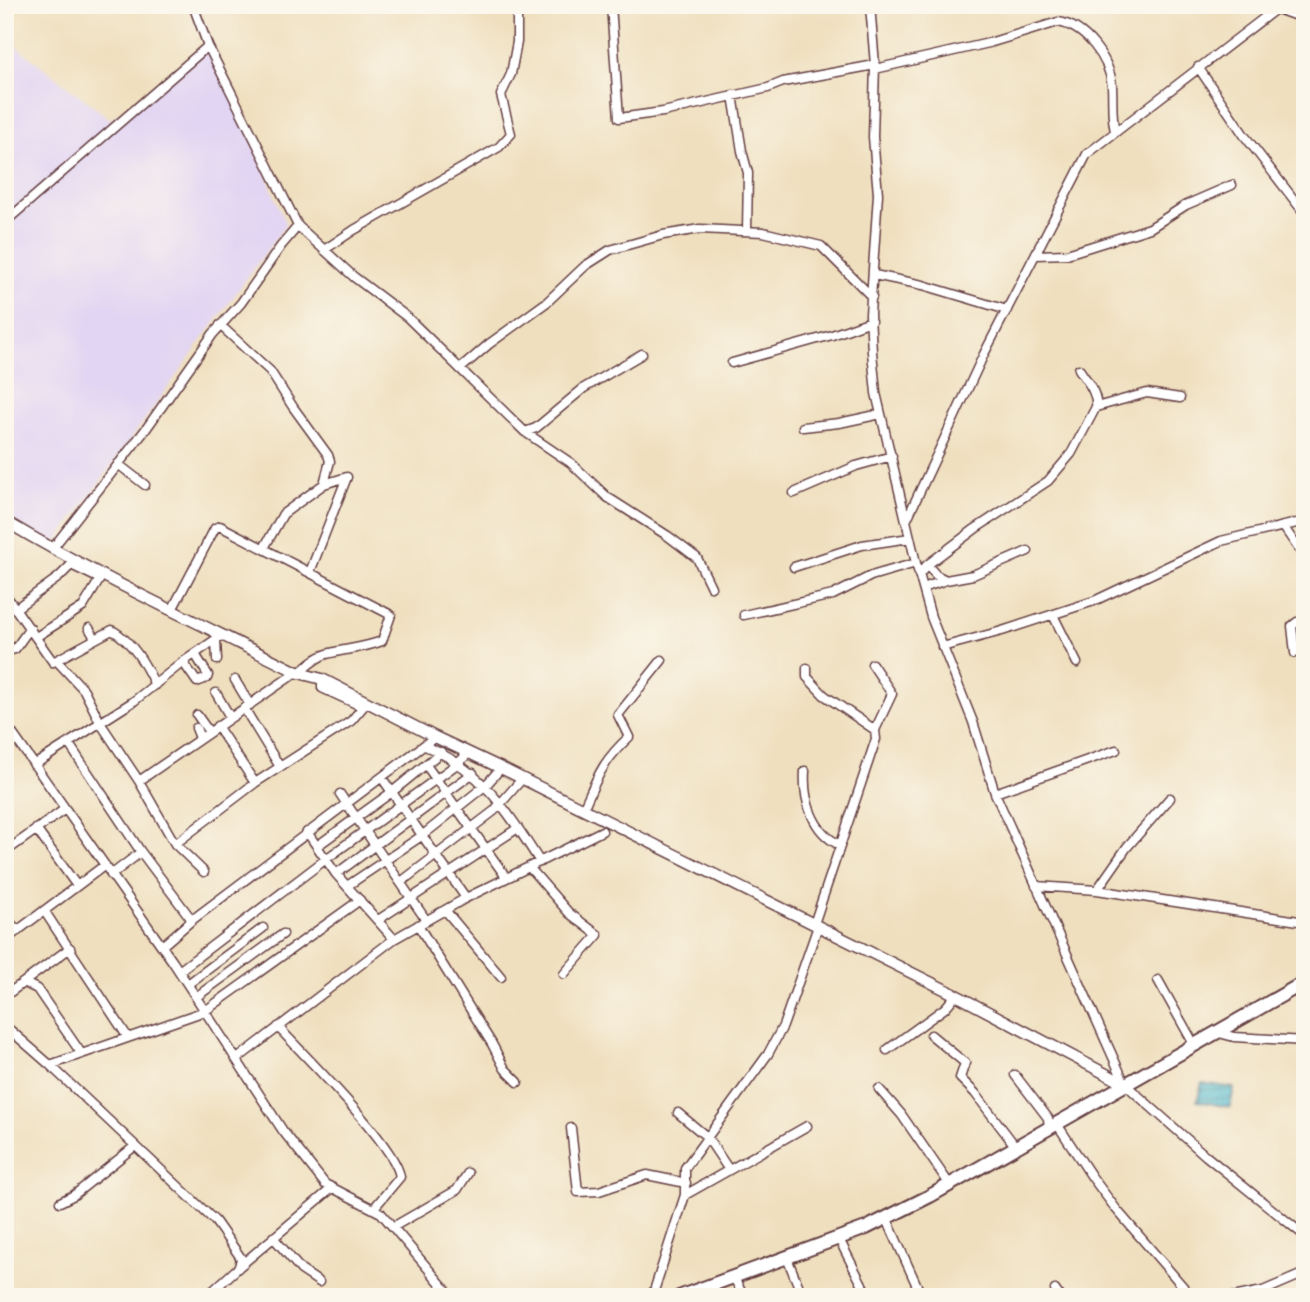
<svg xmlns="http://www.w3.org/2000/svg" width="1310" height="1302" font-family="Itim,sans-serif">
<style>
.built{fill:#e2d4f3}
.water{fill:url(#water-rules);stroke:#4c6b7b;stroke-width:2}
.lines{fill:none;stroke-linecap:round;stroke-linejoin:round}
.minor-casing{stroke:#633c41;stroke-width:11}
.tertiary-casing{stroke:#633c41;stroke-width:13}
.primary-casing{stroke:#633c41;stroke-width:16}
.minor{stroke:#fff;stroke-width:8}
.tertiary{stroke:#fff;stroke-width:10}
.primary{stroke:#fff;stroke-width:12}
</style>
<defs>
<pattern id="water-rules" width="6" height="5" patternUnits="userSpaceOnUse" patternTransform="scale(1.75)"><rect width="6" height="5" fill="#4eb7cb"/><path d="M0 2.5h6" fill="none" stroke="#4394a5"/></pattern>
</defs>
<rect width="100%" height="100%" fill="#fbf7ec"/>
<filter id="ink" filterUnits="userSpaceOnUse"><feTurbulence type="fractalNoise" baseFrequency=".0143" numOctaves="2"/><feDisplacementMap in="SourceGraphic" scale="14" xChannelSelector="R" yChannelSelector="G"/><feConvolveMatrix kernelMatrix="1 2 1 2 8 2 1 2 1" color-interpolation-filters="sRGB"/></filter>
<filter id="wash" filterUnits="userSpaceOnUse"><feTurbulence type="fractalNoise" baseFrequency=".00686" numOctaves="4" result="noise"/><feDisplacementMap in="SourceGraphic" scale="28" xChannelSelector="R" yChannelSelector="G"/><feGaussianBlur stdDeviation="1.57" result="paint"/><feColorMatrix in="noise" values="0 0 0 0 0 0 0 0 0 0 0 0 0 0 0 0 0 1.4 0 .05"/><feComposite in="paint" operator="in"/></filter>
<g filter="url(#wash)">
<rect width="100%" height="100%" fill="#efdfbe"/>
<!-- built -->
<path class="built" d="M5 38 111 120 211 40 286 224 52 548 5 517V232L10 228 5 223Z"/>
<!-- water -->
<path class="water" d="M1202 1083 1234 1088 1230 1107 1197 1101Z"/>
</g>
<g filter="url(#ink)">
<g class="lines">
<!-- minor casing -->
<g class="minor-casing">
<path id="minor" d="M193 5 208 46 298 226 354 277 407 317 525 432 536 428 584 388 642 354
M611 5 619 118 663 112 768 88 783 82 875 65
M870 5 875 65 873 137 878 194 870 314 872 352 876 393 916 563 931 617 973 722 995 793 1125 1084 1206 1156 1305 1236
M1266 5 1305 19
M1198 67 1244 135 1305 214
M875 69 989 43 1058 22C1085 26 1110 59 1112 86 1113 102 1111 115 1115 131
M733 95 742 151 748 173 747 231
M5 222 208 46
M324 250 354 230 499 147 511 134 501 95 511 74 517 42V11L509 5
M1036 255 1067 254 1150 228 1186 205 1232 185
M874 275 923 285 1007 310
M220 325 270 371 293 407 328 455 330 461 324 484
M732 363 832 335 871 321
M460 369 489 344 547 302 585 266 610 250 663 235 700 229 763 232 821 246 872 297
M1096 407 1147 393 1180 398
M803 427 839 423 881 414
M525 432 571 463 607 497 668 536 697 558 711 587
M118 464 145 485
M794 493 856 466 892 456
M906 521 984 354 1087 154 1277 8
M1283 526 1305 558
M264 548 283 514 324 484 347 477 310 572
M52 549 146 429 213 334 241 303 281 246 298 226
M927 565 936 575 946 580
M794 567 862 545 910 538
M919 575 927 565 975 529 1048 481 1071 454 1096 407C1098 393 1086 380 1079 369
M923 588 946 580 973 575 1028 551
M5 594 53 662 112 630C133 642 145 664 155 685
M15 609 59 577 71 565 100 579 83 607 36 637
M172 610 215 528 220 526 391 615 382 641C364 648 345 649 327 654 316 657 307 666 299 673
M744 615 833 595 871 576 916 563
M1053 615 1077 663
M89 628 95 638
M216 640 217 660
M942 647 1002 631 1094 601 1221 541 1305 521
M5 652 15 649 30 628
M1295 653 1292 626 1297 622 1305 621
M57 661 84 690 101 724 139 781 175 844 204 872
M183 662 197 682 207 678 208 675 195 654
M807 668V677L824 695 875 730
M235 680 250 705
M216 693 230 717
M244 708 280 767
M197 715 209 732
M5 723 173 962 283 1131 325 1184 381 1213 452 1297
M217 726 255 783
M196 728 200 738
M69 744 141 852 192 920
M425 746C482 769 508 812 540 862
M34 765 134 701 183 662 222 635
M426 765 506 877
M805 771C803 799 812 832 840 845
M382 778 466 898
M139 781 297 672
M995 793 1116 750
M340 794 426 920
M583 809C598 776 602 762 629 737L618 715 662 660
M36 829 77 886
M307 832 336 874 394 939
M175 844 255 783 351 721 363 707 322 688V679
M317 846 392 792 441 752
M5 852 65 809
M529 867 569 913 598 935 564 974
M336 874 473 773
M111 875 141 852
M401 882 494 811 522 779
M347 886 423 835 486 785 501 768
M1036 886 1097 890 1305 922
M1097 890 1127 847 1170 798
M445 910 501 977
M45 912 127 1036
M5 917 18 931
M378 920 518 828
M814 924 876 739 875 730 892 694 872 664
M418 925 492 1044 505 1069 518 1082
M5 940 105 865
M162 946 192 920 435 737
M179 971 326 859 457 764 469 753
M1158 980 1195 1046
M25 983 37 989 81 1053
M188 984 263 928
M5 996 70 948
M196 997 283 934
M278 1027C303 1054 397 1147 400 1177L374 1208
M5 1033 10 1030 50 1065 215 1221 241 1258 239 1267 206 1297
M1219 1033 1234 1037 1305 1041
M931 1035 965 1063 960 1078 975 1093 1016 1147
M887 1050 945 1008 956 995
M237 1059 394 939 466 898 602 831
M50 1065 205 1011 360 900
M1015 1075 1048 1118 1049 1129
M879 1089 901 1114 950 1185
M678 1113 707 1137 729 1170
M1057 1124 1092 1177 1116 1209 1192 1297
M571 1128 578 1192 599 1191 647 1175 686 1183
M685 1195 807 1126
M60 1202 74 1195 135 1146
M886 1217 922 1297
M393 1227 457 1190 468 1173
M273 1237 301 1270 319 1282
M839 1239 868 1296
M787 1258 803 1297
M240 1266 331 1189
M734 1278 744 1297
M1055 1290 1060 1297
M652 1297 685 1195V1168L768 1054 783 1026 818 926
M1233 1297 1263 1291 1305 1273"/>
</g>
<!-- tertiary casing -->
<g class="tertiary-casing">
<path id="tertiary" d="M5 521C100 578 201 624 299 673L322 679 435 737 501 768 956 995 1125 1084"/>
</g>
<!-- primary casing -->
<g class="primary-casing">
<path id="primary" d="M679 1297 866 1228 930 1196 1305 982"/>
</g>
<!-- minor -->
<use href="#minor" class="minor"/>
<!-- tertiary -->
<use href="#tertiary" class="tertiary"/>
<!-- primary -->
<use href="#primary" class="primary"/>
</g>
</g>
<!-- margin -->
<rect width="1310" height="1302" fill="none" stroke="#fbf7ec" stroke-width="28"/>
</svg>
